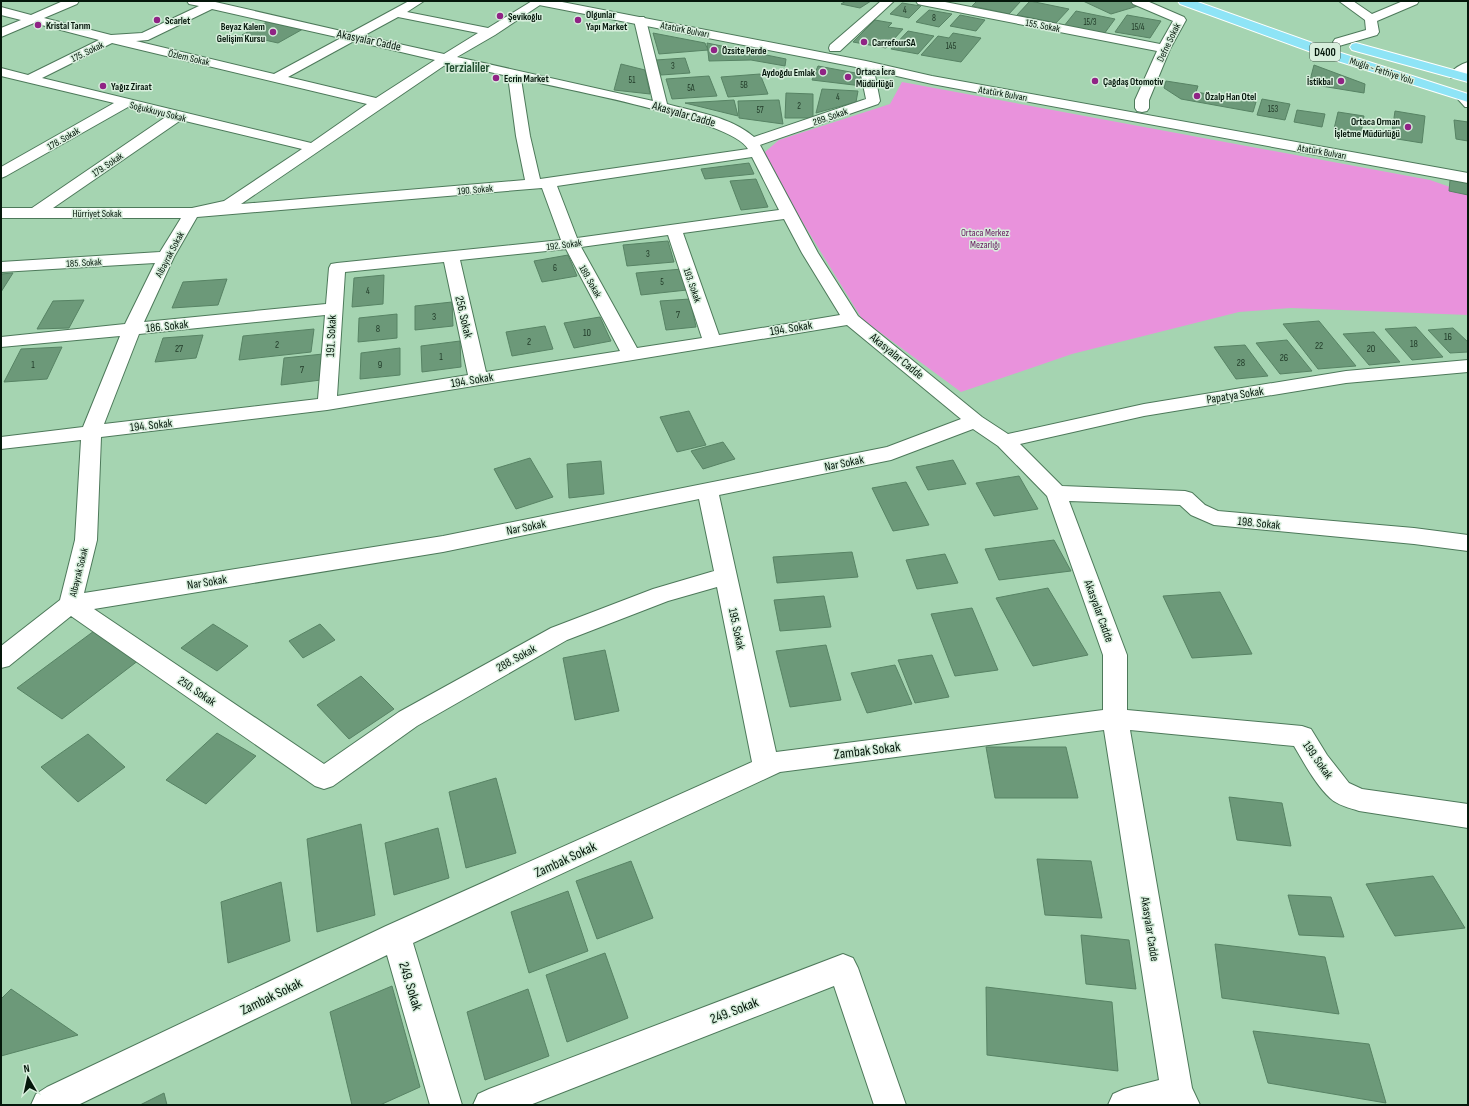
<svg xmlns="http://www.w3.org/2000/svg" width="1469" height="1106" font-family="'Sofia Sans Condensed',sans-serif">
<style>
.green{fill:#e992dc}
.building{fill:#6c9979;stroke:#578364}
.lines{fill:none;stroke-linecap:round;stroke-linejoin:round}
.service-casing{stroke:#4d795a;stroke-width:2}
.minor-casing{stroke:#4d795a;stroke-width:2}
.secondary-casing{stroke:#4d795a;stroke-width:2}
.trunk-casing{stroke:#fff;stroke-width:2}
.service{fill:#fff;fill-rule:evenodd}
.minor{fill:#fff;fill-rule:evenodd}
.secondary{fill:#fff;fill-rule:evenodd}
.trunk{fill:#8ee4f6;fill-rule:evenodd}
.poi-dot{fill:#902385;stroke:#d7eedc;stroke-width:1.5}
.labels{text-anchor:middle;stroke-width:3;stroke-linejoin:round;paint-order:stroke}
.far-number-label{font-size:9px;fill:#1f3826}
.far-poi-label{font-size:10px;font-weight:bold;fill:#05170b;stroke:#d7eedc;text-anchor:start}
.far-street-label{font-size:10px;fill:#05170b;stroke:#d7eedc}
.far-park-label{font-size:10px;fill:#66185e;stroke:#d7eedc}
.number-label{font-size:10px;fill:#1f3826}
.shield{fill:#d7eedc;stroke:#44584a;stroke-width:1}
.shield-label{font-size:11px;font-weight:bold;fill:#05170b}
.street-label{font-size:12px;fill:#05170b;stroke:#d7eedc}
.far-district-label{font-size:13px;font-weight:bold;fill:#244f32;stroke:#d7eedc}
.near-street-label{font-size:14px;fill:#05170b;stroke:#d7eedc}
</style>
<rect width="100%" height="100%" fill="#a5d4b1"/>
<!-- green -->
<path class="green" d="M902 82 1430 180 1467 193 1468 197V315L1291 308 1239 312 1072 354 961 392 862 319 776 179 759 157 779 140 890 104Z"/>
<!-- building -->
<path class="building" d="M846 1H871L860 8 841 4Z
M977 1H1021L1009 14 972 6Z
M1030 1 1069 9 1056 23 1017 15Z
M1083 1H1131L1141 5 1111 14Z
M902 3 921 6 909 18 890 14Z
M929 10 952 14 939 27 916 22Z
M1076 11 1115 19 1104 34 1064 26Z
M960 15 985 20 976 31 950 26Z
M1127 15 1161 21 1150 38 1115 32Z
M875 20 892 23 888 27 903 29 886 48 853 42Z
M267 22 303 29 278 43 242 35Z
M908 31 934 36 918 54 891 49Z
M653 33 705 43 708 50 659 54Z
M953 33 981 38 961 62 921 55 938 36 949 38Z
M707 43 786 59 785 66 751 60 709 61Z
M685 58 690 73 661 75 656 60Z
M621 64 645 70 650 94 614 90Z
M1314 65 1365 84 1364 93 1309 84Z
M818 66 861 74 862 86 812 80Z
M760 74 768 94 728 97 721 77Z
M709 76 717 96 672 99 666 79Z
M1166 81 1198 86 1196 92 1256 102 1253 112 1181 99 1164 88Z
M822 89 858 91 856 102 816 113Z
M786 93 813 94V118H785Z
M1262 99 1290 104 1285 120 1257 115Z
M734 100 738 116 685 103Z
M779 100 783 124 739 118 738 101Z
M1297 110 1325 114 1322 127 1294 122Z
M1395 111 1425 116 1422 143 1391 138Z
M1338 112 1364 116 1361 133 1334 129Z
M1454 120 1468 122V141L1456 139Z
M749 163 754 174 705 179 701 169Z
M756 179 768 207 741 210 730 181Z
M1450 180 1468 183V195L1449 191Z
M668 241 674 262 627 266 623 245Z
M568 255 577 276 542 282 534 261Z
M682 269 687 290 641 295 636 273Z
M13 273 1 292V274Z
M384 275 383 304 352 307 354 278Z
M227 279 218 305 172 308 183 282Z
M690 299 696 327 666 330 660 301Z
M84 300 69 328 37 329 53 301Z
M452 302 453 326 415 330V306Z
M397 314V338L358 342 359 318Z
M600 317 611 341 574 348 564 323Z
M1319 321 1356 366 1318 369 1283 324Z
M545 326 553 349 512 356 506 332Z
M1416 327 1443 357 1412 360 1385 329Z
M1453 328 1468 342V352L1450 353 1428 330Z
M314 329 311 352 239 360 243 336Z
M1374 332 1400 362 1369 365 1343 334Z
M203 335 196 358 155 362 163 338Z
M1287 340 1312 371 1280 374 1256 343Z
M460 341 461 367 422 372 421 346Z
M1245 345 1268 376 1236 379 1214 347Z
M62 347 47 379 4 382 21 349Z
M400 348V375L360 379 361 353Z
M323 354 321 380 281 385 284 358Z
M689 411 706 445 677 452 660 417Z
M723 442 735 459 703 469 691 451Z
M530 458 553 497 516 509 494 469Z
M953 460 966 484 928 490 916 467Z
M601 461 604 494 569 498 567 464Z
M1019 476 1038 509 994 516 976 483Z
M906 482 929 525 893 531 872 488Z
M1054 540 1071 571 999 580 985 549Z
M852 552 858 577 777 583 773 557Z
M945 554 958 583 917 589 906 560Z
M1048 588 1088 655 1033 666 996 598Z
M1220 592 1252 654 1192 658 1163 596Z
M824 596 831 627 780 631 774 600Z
M972 608 998 670 955 676 931 614Z
M213 624 248 646 217 671 181 648Z
M320 624 335 640 303 658 289 641Z
M94 631 139 660 62 719 17 688Z
M826 645 841 700 790 707 776 651Z
M605 650 619 711 575 720 563 658Z
M932 655 949 697 915 703 898 660Z
M895 665 912 704 867 713 851 673Z
M361 676 394 709 349 739 317 705Z
M217 733 256 756 206 804 166 780Z
M88 734 125 767 78 802 41 767Z
M986 747H1066L1078 798H995Z
M496 778 516 853 466 868 449 792Z
M1229 797 1282 803 1291 846 1237 840Z
M361 824 375 915 317 932 307 839Z
M438 828 449 878 394 895 385 843Z
M1037 859 1091 861 1102 918 1045 915Z
M631 861 653 918 597 939 576 881Z
M1433 876 1465 928 1395 936 1366 884Z
M281 882 290 941 228 963 221 902Z
M568 891 588 951 529 973 511 912Z
M1288 895 1331 897 1344 937 1299 935Z
M1081 935 1129 940 1136 989 1086 984Z
M1215 944 1325 957 1339 1014 1222 998Z
M605 953 628 1018 567 1042 546 975Z
M392 986 420 1087 380 1105H352L330 1012Z
M986 987 1112 1002 1118 1071 987 1055Z
M11 989 78 1035 1 1056V999Z
M528 989 549 1056 485 1080 467 1012Z
M1253 1031 1369 1044 1386 1103 1268 1083Z
M164 1093 167 1105H140Z"/>
<g class="lines">
<!-- service casing -->
<g class="service-casing">
<path id="service" d="M1456 93H1462L1468 100V107H1465L1456 97Z"/>
</g>
<!-- minor casing -->
<g class="minor-casing">
<path id="minor" d="M63 1H79L77 4 44 18 111 35 142 33 199 6 189 4 187 1H211L350 33 409 1H424L407 12 488 28 532 1H546L495 35 457 57 653 101 634 20 636 17H644L646 20 667 104C696 112 731 117 754 137L866 99 859 65 861 62H871L873 65 880 101 878 104 760 145 818 253 858 316 982 417 1008 434 1144 404 1346 371 1468 360V372L1346 383 1144 416 1020 444 1062 486 1185 491 1192 493 1205 505 1218 511 1414 528 1468 535V551L1414 544 1214 525 1191 515 1180 505 1069 501 1127 655V710L1302 726 1311 729 1327 755 1349 783 1362 789 1468 804V828L1359 811C1350 808 1337 805 1330 798 1316 785 1304 763 1294 746L1130 730 1192 1088 1200 1105H1108L1113 1094 1124 1089 1159 1080 1104 730 780 772 413 943 462 1105H430L387 955 78 1105H31L36 1094 47 1087 386 926 752 762 717 587 668 601 567 640 417 726 333 786 324 789 315 786 71 616 9 666 1 668V646L60 600 75 540 81 440 1 449V437L83 427 120 336 1 347V337L125 324 155 263 1 272V262L160 252 181 218H1V208H32L167 116 128 107 6 176 1 178V167L114 103 1 76V68L28 75 99 40 34 23 1 37V28L21 20 1 15V7L31 15ZM212 9 341 38 274 74 136 41 148 40ZM398 17 478 33 444 54 363 36ZM354 41 435 60 376 98 288 77ZM112 43 367 104 311 143 42 78ZM448 63 508 76 516 136 525 180 241 204ZM521 79C560 88 733 120 748 149L540 179 530 136ZM181 120 302 149 224 201 192 208H53ZM752 157 779 210 577 238 557 186ZM542 188 561 240 337 263 331 264 329 268 326 304 144 322 174 257 197 217ZM784 219 802 253 840 315 719 335 683 233ZM668 235 702 338 637 348 581 247ZM566 249 620 351 486 372 460 260ZM444 262 468 375 337 396 345 272ZM325 315 318 399 104 424 139 334ZM847 325 961 419 887 447 443 536 84 593 97 540 101 437 327 410ZM973 429 998 446 1047 496 1103 655V710L776 752 719 495 891 460ZM699 499 714 571 653 589 551 628 399 712 324 764 94 609 443 552Z
M881 1H894L840 51H830L829 48 830 45Z
M916 1H940L1160 44 1173 21 1133 4 1131 1H1147L1184 17 1186 20 1170 49 1149 100V108L1147 111 1142 112 1137 111 1135 108V100L1157 51 922 5 918 4Z
M1339 1H1353L1372 14 1403 1H1419L1417 4 1377 21 1379 32 1377 35 1339 46 1335 45 1333 42 1335 39 1366 30 1365 20Z
M1468 62V72L1461 78H1451L1449 75C1453 69 1461 64 1468 62Z
M843 954 853 958 858 968 906 1105H874L834 986 530 1105H473L478 1094 489 1089Z"/>
</g>
<!-- secondary casing -->
<g class="secondary-casing">
<path id="secondary" d="M533 1H557L866 61 932 76 1468 173V183L932 84 866 69 539 5 535 4Z"/>
</g>
<!-- trunk casing -->
<g class="trunk-casing">
<path id="trunk" d="M1178 1H1195L1335 51 1468 94V102L1325 57 1180 4Z
M1356 43 1468 74V82L1352 50 1350 47 1352 44Z"/>
</g>
<!-- service -->
<use href="#service" class="service"/>
<!-- minor -->
<use href="#minor" class="minor"/>
<!-- secondary -->
<use href="#secondary" class="secondary"/>
<!-- trunk -->
<use href="#trunk" class="trunk"/>
</g>
<!-- markers -->
<g class="poi-dot">
<circle cx="500" cy="16" r="4"/>
<circle cx="157" cy="20" r="4"/>
<circle cx="578" cy="20" r="4"/>
<circle cx="38" cy="25" r="4"/>
<circle cx="273" cy="32" r="4"/>
<circle cx="864" cy="42" r="4"/>
<circle cx="714" cy="50" r="4"/>
<circle cx="823" cy="72" r="4"/>
<circle cx="848" cy="77" r="4"/>
<circle cx="496" cy="78" r="4"/>
<circle cx="1095" cy="81" r="4"/>
<circle cx="1341" cy="81" r="4"/>
<circle cx="103" cy="86" r="4"/>
<circle cx="1197" cy="96" r="4"/>
<circle cx="1408" cy="127" r="4"/>
</g>
<g class="labels">
<!-- far-number labels -->
<g class="far-number-label">
<text x="905" y="13">4</text>
<text x="934" y="21">8</text>
<text x="1090" y="25">15/3</text>
<text x="1138" y="30">15/4</text>
<text x="951" y="49">145</text>
<text x="673" y="69">3</text>
<text x="632" y="83">51</text>
<text x="744" y="88">5B</text>
<text x="691" y="91">5A</text>
<text x="838" y="100">4</text>
<text x="799" y="109">2</text>
<text x="1273" y="112">153</text>
<text x="760" y="113">57</text>
<text x="648" y="257">3</text>
<text x="555" y="271">6</text>
<text x="662" y="285">5</text>
<text x="368" y="294">4</text>
</g>
<!-- far-poi labels -->
<g class="far-poi-label">
<text x="586" y="18">Olgunlar<tspan x="586" dy="12">Yapı Market</tspan></text>
<text x="508" y="20">Şevikoğlu</text>
<text x="165" y="24">Scarlet</text>
<text x="46" y="29">Kristal Tarım</text>
<text x="265" y="30" text-anchor="end">Beyaz Kalem<tspan x="265" dy="12">Gelişim Kursu</tspan></text>
<text x="872" y="46">CarrefourSA</text>
<text x="722" y="54">Özsite Perde</text>
<text x="856" y="75">Ortaca İcra<tspan x="856" dy="12">Müdürlüğü</tspan></text>
<text x="815" y="76" text-anchor="end">Aydoğdu Emlak</text>
<text x="504" y="82">Ecrin Market</text>
<text x="1103" y="85">Çağdaş Otomotiv</text>
<text x="1333" y="85" text-anchor="end">İstikbal</text>
<text x="111" y="90">Yağız Ziraat</text>
<text x="1205" y="100">Özalp Han Otel</text>
<text x="1400" y="125" text-anchor="end">Ortaca Orman<tspan x="1400" dy="12">İşletme Müdürlüğü</tspan></text>
</g>
<!-- far-street labels -->
<g class="far-street-label">
<text transform="translate(1043 25) rotate(11)" y="4">155. Sokak</text>
<text transform="translate(685 29) rotate(11)" y="4">Atatürk Bulvarı</text>
<text transform="translate(1168 42) rotate(-64)" y="4">Defne Sokak</text>
<text transform="translate(87 51) rotate(-26)" y="4">175. Sokak</text>
<text transform="translate(189 57) rotate(13)" y="4">Özlem Sokak</text>
<text transform="translate(1382 70) rotate(18)" y="4">Muğla - Fethiye Yolu</text>
<text transform="translate(1003 93) rotate(10)" y="4">Atatürk Bulvarı</text>
<text transform="translate(158 111) rotate(14)" y="4">Soğukkuyu Sokak</text>
<text transform="translate(830 116) rotate(-19)" y="4">289. Sokak</text>
<text transform="translate(63 138) rotate(-30)" y="4">178. Sokak</text>
<text transform="translate(1322 151) rotate(10)" y="4">Atatürk Bulvarı</text>
<text transform="translate(107 164) rotate(-34)" y="4">179. Sokak</text>
<text transform="translate(475 189) rotate(-5)" y="4">190. Sokak</text>
<text x="97" y="217">Hürriyet Sokak</text>
<text transform="translate(564 244) rotate(-7)" y="4">192. Sokak</text>
<text transform="translate(169 254) rotate(-62)" y="4">Albayrak Sokak</text>
<text transform="translate(84 262) rotate(-3)" y="4">185. Sokak</text>
<text transform="translate(591 281) rotate(61)" y="4">189. Sokak</text>
<text transform="translate(693 285) rotate(71)" y="4">193. Sokak</text>
<text transform="translate(78 572) rotate(-76)" y="4">Albayrak Sokak</text>
</g>
<!-- far-park labels -->
<g class="far-park-label">
<text x="985" y="236">Ortaca Merkez<tspan x="985" dy="12">Mezarlığı</tspan></text>
</g>
<!-- number labels -->
<g class="number-label">
<text x="678" y="318">7</text>
<text x="434" y="320">3</text>
<text x="378" y="332">8</text>
<text x="587" y="336">10</text>
<text x="1448" y="340">16</text>
<text x="529" y="345">2</text>
<text x="1414" y="347">18</text>
<text x="277" y="348">2</text>
<text x="1319" y="349">22</text>
<text x="179" y="352">27</text>
<text x="1371" y="352">20</text>
<text x="441" y="360">1</text>
<text x="1284" y="361">26</text>
<text x="1241" y="366">28</text>
<text x="33" y="368">1</text>
<text x="380" y="368">9</text>
<text x="302" y="373">7</text>
</g>
<!-- shield labels -->
<rect class="shield" x="1310" y="43" width="30" height="18" rx="3"/>
<g class="shield-label">
<text x="1325" y="56">D400</text>
</g>
<!-- street labels -->
<g class="street-label">
<text transform="translate(369 40) rotate(12)" y="4">Akasyalar Cadde</text>
<text transform="translate(684 114) rotate(16)" y="4">Akasyalar Cadde</text>
<text transform="translate(464 317) rotate(77)" y="4">256. Sokak</text>
<text transform="translate(167 326) rotate(-6)" y="4">186. Sokak</text>
<text transform="translate(791 328) rotate(-9)" y="4">194. Sokak</text>
<text transform="translate(331 336) rotate(-87)" y="4">191. Sokak</text>
<text transform="translate(897 356) rotate(39)" y="4">Akasyalar Cadde</text>
<text transform="translate(472 380) rotate(-9)" y="4">194. Sokak</text>
<text transform="translate(1235 395) rotate(-9)" y="4">Papatya Sokak</text>
<text transform="translate(151 425) rotate(-6)" y="4">194. Sokak</text>
<text transform="translate(844 463) rotate(-11)" y="4">Nar Sokak</text>
<text transform="translate(1259 523) rotate(6)" y="4">198. Sokak</text>
<text transform="translate(526 527) rotate(-11)" y="4">Nar Sokak</text>
<text transform="translate(207 582) rotate(-9)" y="4">Nar Sokak</text>
<text transform="translate(1099 611) rotate(70)" y="4">Akasyalar Cadde</text>
<text transform="translate(737 629) rotate(78)" y="4">195. Sokak</text>
<text transform="translate(516 658) rotate(-29)" y="4">288. Sokak</text>
<text transform="translate(197 691) rotate(34)" y="4">250. Sokak</text>
<text transform="translate(1318 760) rotate(55)" y="4">199. Sokak</text>
<text transform="translate(1150 929) rotate(81)" y="4">Akasyalar Cadde</text>
</g>
<!-- far-district labels -->
<g class="far-district-label">
<text x="467" y="72">Terzialiler</text>
</g>
<!-- near-street labels -->
<g class="near-street-label">
<text transform="translate(867 750) rotate(-7)" y="5">Zambak Sokak</text>
<text transform="translate(565 859) rotate(-25)" y="5">Zambak Sokak</text>
<text transform="translate(411 986) rotate(73)" y="5">249. Sokak</text>
<text transform="translate(271 996) rotate(-26)" y="5">Zambak Sokak</text>
<text transform="translate(734 1010) rotate(-21)" y="5">249. Sokak</text>
</g>
</g>
<!-- border -->
<rect width="1469" height="1106" fill="none" stroke="#05170b" stroke-width="4"/>
<!-- north arrow -->
<g transform="translate(28 1078) rotate(351)" stroke="#d7eedc" stroke-width="3" paint-order="stroke">
<path d="M0-3L7 15L0 10L-7 15Z" fill="#05170b"/>
<text y="-6" font-size="11" font-weight="bold" text-anchor="middle" fill="#05170b">N</text>
</g>
</svg>
